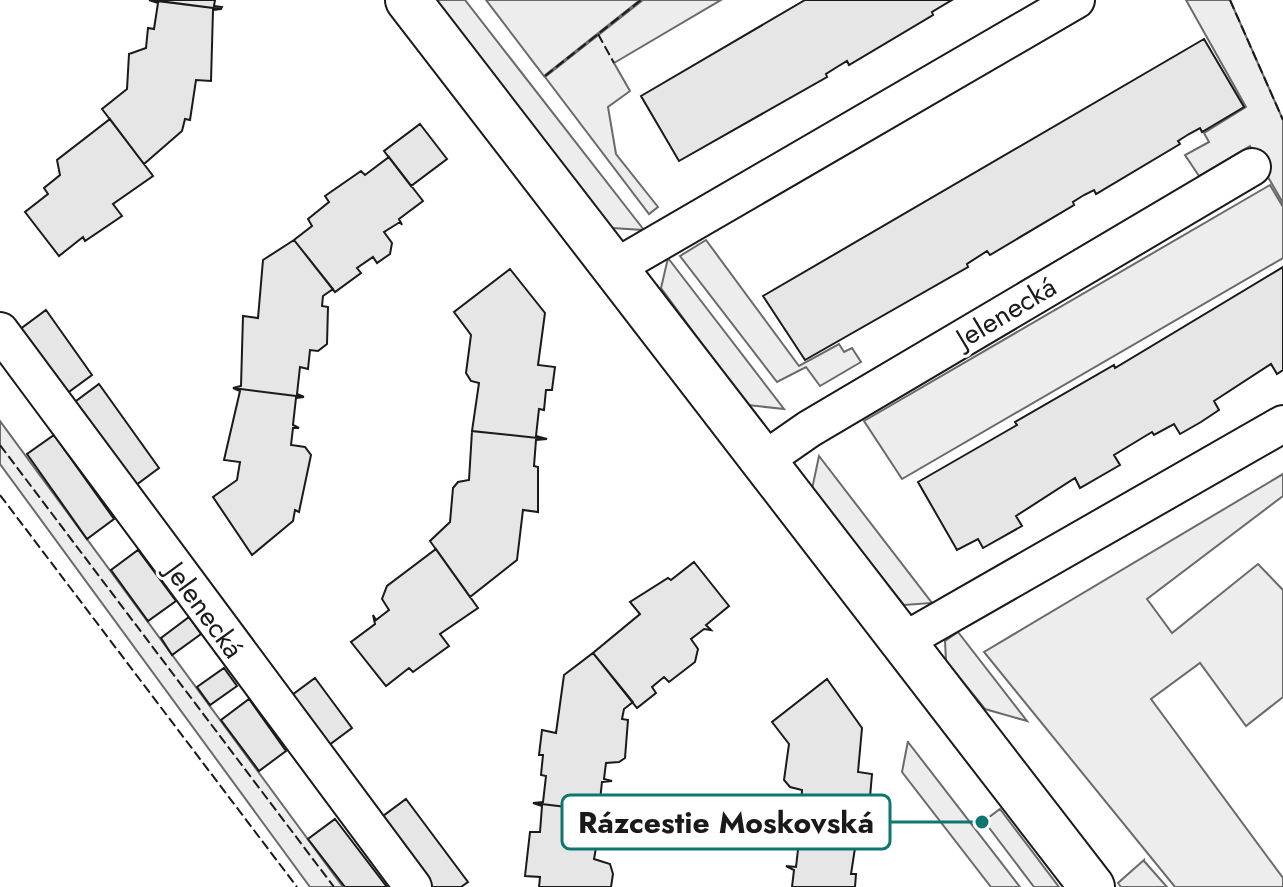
<svg xmlns="http://www.w3.org/2000/svg" width="1283" height="887" font-family="Jost,sans-serif">
<style>
.green{fill:#ededed;stroke:#6a6a6a;stroke-width:2}
.building{fill:#e6e6e6;stroke:#1a1a1a;stroke-width:2}
.lines{fill:none;stroke-linecap:round;stroke-linejoin:round}
.street-casing{stroke:#1a1a1a;stroke-width:40}
.secondary-casing{stroke:#1a1a1a;stroke-width:48}
.street{stroke:#fff;stroke-width:36}
.secondary{stroke:#fff;stroke-width:44}
.fence{stroke:#1a1a1a;stroke-width:2;stroke-dasharray:10 4;stroke-linecap:butt}
.labels{text-anchor:middle;stroke-width:6;stroke-linejoin:round;paint-order:stroke}
.street-label{font-size:28px;fill:#1a1a1a;stroke:#fff}
.leader{fill:none;stroke:#0f766e;stroke-width:3}
.callout-dot{fill:#0f766e;stroke:#fff;stroke-width:3}
.callout{fill:#fff;stroke:#0f766e;stroke-width:3}
.callout-label{font-size:30px;text-anchor:middle;font-weight:bold;fill:#1a1a1a}
</style>
<rect width="100%" height="100%" fill="#fff"/>
<!-- green -->
<path class="green" d="M434 0H465L644 230 612 228Z
M486 0H640L544 76Z
M643 0H721L614 63 630 91 608 107 616 154 658 207 649 214 545 77Z
M1186 0H1230L1283 120V203L1250 146 1199 176 1185 155 1209 142 1204 133 1246 107Z
M1270 185 1283 207V258L902 479 864 421Z
M706 240 799 366 839 344 844 352 852 348 861 362 820 386 806 367 777 382 680 256Z
M668 258 784 409 747 405 661 288Z
M0 421 343 887H310L0 464Z
M819 456 932 603 904 605 812 489Z
M1283 474V496L1147 599 1172 633 1258 564 1283 590V697L1246 726 1200 663 1151 699 1283 878V887H1175L984 652Z
M958 632 1027 721 985 709 946 661 945 641Z
M908 741V742L1020 887H991L902 772Z
M1000 809 1059 887H1034L984 821Z
M1144 860V861L1167 887H1121L1118 883Z"/>
<!-- building -->
<path class="building" d="M149 0 221 9 213 10 211 81 196 80 190 120 185 119 182 131 144 164 102 109 127 89 129 54 146 48 148 28 154 29 158 3Z
M152 0H215L214 6 222 7 221 9Z
M805 0H952L932 12 933 15 849 65 847 61 837 67 826 74 827 77 679 161 641 96Z
M1204 39 1244 107 1202 132 1200 128 1189 134 1178 141 1180 144 1096 194 1094 190 1084 195 1073 202 1074 205 990 255 987 251 967 264 968 267 805 360 763 296Z
M110 119 153 176 113 204 122 216 85 241 83 237 59 256 25 212 48 194 44 188 60 175 57 160Z
M420 124 447 159 411 186 384 151Z
M389 157 423 201 399 219 402 225 400 222 384 232 392 243 390 254 377 263 373 257 357 268 361 273 335 292 294 240 312 226 308 219 329 202 325 196 361 171 365 175Z
M294 240 333 289 323 296 322 306 328 307 327 344 318 351 310 350 308 369 300 367 297 394 304 397 233 388 241 386 243 316 258 318 263 260Z
M1283 267V370L1277 374 1271 364 1214 401 1219 410 1201 422 1180 434 1174 424 1154 435 1152 432 1114 455 1120 465 1080 488 1075 478 1016 516 1022 526 983 548 978 539 957 550 918 482 1017 425 1015 422 1114 365 1115 368Z
M510 269 545 313 538 365 555 367 552 390H546L544 410 539 409 536 436 547 439 472 431 479 383 471 381 466 373 471 335 454 312Z
M46 310 92 375 66 394 19 330Z
M99 384 159 468 132 488 72 404Z
M233 388 304 397 296 398 293 425 299 428H293L291 445 305 447 311 455 299 512 295 510 293 521 252 555 213 497 237 480 240 462 224 460 240 391Z
M472 431 547 439 536 440 534 466 538 467V512L523 510 517 560 470 597 430 541 450 522 453 488 458 482 469 480Z
M54 435 114 519 87 539 27 454Z
M436 549 478 608 440 634 449 646 413 672 409 668 386 686 351 642 375 624 373 615 376 620 389 610 382 599 387 586Z
M138 550 176 601 148 621 111 570Z
M694 562 729 606 706 625 711 630 704 629 691 639 698 649 695 662 669 682 664 677 652 687 656 693 637 708 593 653 640 614 630 602 668 578 671 580Z
M189 617 201 634 172 655 161 638Z
M593 653 633 702 624 709 622 719 628 720 625 758 619 762 606 763 604 779 612 781 602 782 599 809 609 812 533 803 543 802 546 776 541 775 543 755H539L542 730 556 733 564 675Z
M224 668 237 686 210 705 197 687Z
M315 678 352 728 325 748 288 698Z
M827 679 862 728 858 772 872 774 870 797H865L855 843 866 847 789 837 800 836 804 810 792 808 801 807 802 790 790 787 784 780 789 744 772 722Z
M249 699 286 751 259 771 221 720Z
M406 799 468 882 461 887H430L379 819Z
M533 803 609 812 598 813 595 839 605 840 597 842 594 859 610 864 613 874 611 887H539L540 877 525 876 530 832H540L542 806Z
M335 819 387 887H345L308 839Z
M789 837 866 847 855 848 851 874H856L855 887H792L794 870 786 866 796 867 799 841Z"/>
<g class="lines">
<!-- street casing -->
<g class="street-casing">
<path id="street" d="M616 267 1076 0
M0 331 413 887
M763 461 809 429 1252 167
M902 642 1283 424"/>
</g>
<!-- secondary casing -->
<g class="secondary-casing">
<path id="secondary" d="M408 0 1092 887"/>
</g>
<!-- street -->
<use href="#street" class="street"/>
<!-- secondary -->
<use href="#secondary" class="secondary"/>
<!-- fence -->
<path class="fence" d="M1230 0 1283 120
M598 34 614 63
M545 76 641 0
M0 445 334 887
M0 495 297 887"/>
</g>
<g class="labels">
<!-- street labels -->
<g class="street-label">
<text transform="translate(1006 312) rotate(-31)" y="10">Jelenecká</text>
<text transform="translate(205 610) rotate(54)" y="10">Jelenecká</text>
</g>
</g>
<!-- callouts -->
<path class="leader" d="M982 822L890 822"/>
<circle class="callout-dot" cx="982" cy="822" r="8"/>
<rect class="callout" x="562" y="795" width="328" height="54" rx="8"/>
<g class="callout-label">
<text x="726" y="833">Rázcestie Moskovská</text>
</g>
</svg>
